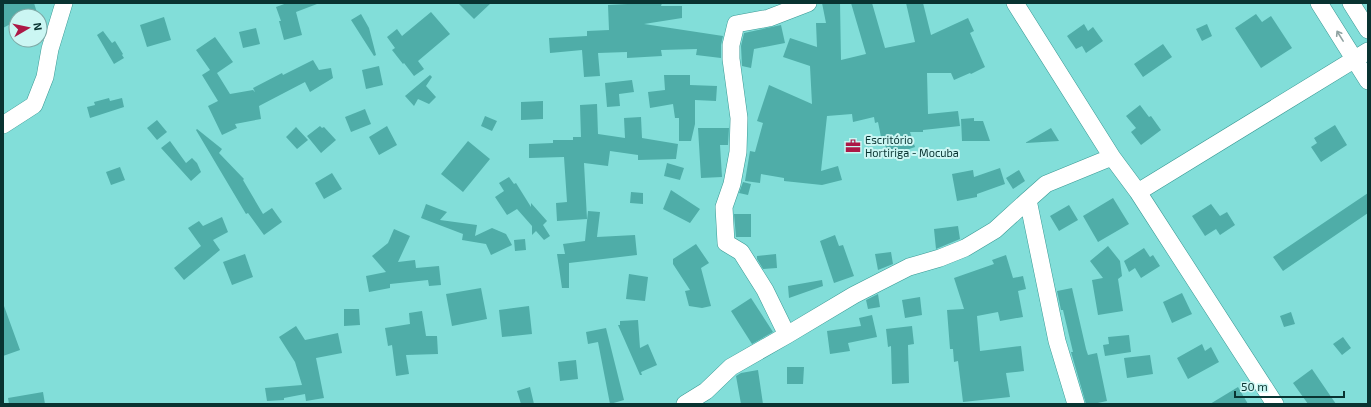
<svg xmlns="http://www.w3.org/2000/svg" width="1371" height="407" font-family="'Exo 2',sans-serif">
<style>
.building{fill:#4fada8}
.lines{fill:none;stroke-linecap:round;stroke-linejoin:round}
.minor-casing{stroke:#389994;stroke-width:18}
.minor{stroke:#fff;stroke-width:17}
.oneway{stroke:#90a3a2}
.labels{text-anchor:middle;stroke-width:4;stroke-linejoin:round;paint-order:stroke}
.poi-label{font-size:11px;fill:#093331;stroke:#cbf6f3;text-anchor:start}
</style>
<rect width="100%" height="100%" fill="#82ded9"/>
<!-- building -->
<path class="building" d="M3 3H34L38 16H16V21L3 28Z
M287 3 317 4 296 12 302 35 284 40 279 21H281L276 7Z
M458 3H491L474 19Z
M647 3H662L661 6H682V18L644 24 723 36 721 45V58L696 55 697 49 661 50 662 56 627 58V52L598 53 600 76 584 77 582 50 550 53 549 38 587 36V31L609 30 608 5Z
M822 3H840L841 60 866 54 851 3H872L885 48 915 42 906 3H923L931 35 968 18 974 31 970 33 985 67 971 74 970 73 954 80 951 73H927L928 114 958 111 960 126 923 130V132H910L915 147 889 156 884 142H882L878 122 875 123 874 117 853 122 852 114 827 116 821 171 838 166 842 180 822 185 784 181V178L761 174 760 183 745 181 750 151 755 152 763 123 757 121 769 85 812 104 810 66 783 57 790 38 817 47 816 23H826Z
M431 12 450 34 418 61 424 69 414 76 404 63 403 64 392 50 395 48 387 37 397 29 402 36Z
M361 14 369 28 376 55 374 56 351 20Z
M1256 14 1262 22 1271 16 1292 48 1261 68 1235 28Z
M164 17 171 40 147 47 140 25Z
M1084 24 1088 31 1093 27 1103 41 1086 53 1082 46 1076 49 1067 36Z
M1207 24 1212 36 1202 41 1196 29Z
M781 25 785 43 754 49 751 68 742 66 741 46 744 33Z
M256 28 260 44 243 48 239 32Z
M103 31 112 43 115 41 123 54 122 55 124 58 114 64 97 35Z
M215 37 233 62 217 73 230 94 253 90 255 92 253 88 282 73 283 75 313 60 319 70 331 68 333 78 310 92 305 82 259 106 261 119 235 124 237 128 222 135 208 106 218 101 202 75 210 70 196 50Z
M1163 44 1172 57 1143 77 1134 64Z
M379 66 383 85 366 89 362 70Z
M430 75 432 77 426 86 436 97 429 104 418 99 414 106 405 96Z
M664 75H690V85L717 86 716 101 695 100V124L691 141H679V118H675L673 104 650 108 648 92 665 90Z
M632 80 634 92 619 94 620 106 607 107 605 83Z
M109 98 110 101 122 98 124 107 90 118 87 107 95 105 94 102Z
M543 101V119L521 120V102Z
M597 104 598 134 625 138 624 118 641 117 642 138 678 144 676 159 638 160V155L610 151 608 166 584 163 587 219 557 221 556 203 567 202 564 157 529 158V144L553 143V140H573V137H581L580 105Z
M1140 105 1149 117 1151 116 1161 130 1141 145 1131 132 1136 128 1126 116Z
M365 109 371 124 351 132 345 117Z
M485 116 497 121 492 131 481 126Z
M974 118V121H983L990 141H962L961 119Z
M157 120 167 132 157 140 147 128Z
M1335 125 1347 145 1321 162 1311 147 1317 143 1314 138Z
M320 126 322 128 324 127 336 140 321 153 307 136Z
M387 126 397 145 379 155 369 137Z
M296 127 308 140 297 149 286 137Z
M698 128H729L728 145H720L722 177 701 178Z
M1051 128 1059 141 1025 143Z
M197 129 222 149 219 153 244 179 243 180 263 214 272 208 282 222 264 235 248 213 246 214 196 130Z
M170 141 186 163 192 158 197 163 201 172 191 181 161 148Z
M468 141 490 159 463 192 441 174Z
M667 163 684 168 680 180 664 176Z
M120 167 125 180 111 185 106 172Z
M1000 168 1005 184 977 194V197L957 201 952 174 973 170 974 177Z
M1019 170 1025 181 1013 189 1006 178Z
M332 173 342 189 324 199 315 183Z
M509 177 514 184 516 183 531 207V203L547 221 543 225 550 236 544 240 536 231 532 235V226L517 209 507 215 495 197 504 191 499 183Z
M743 182 751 184 748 195 739 193Z
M671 190 700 209 690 223 663 209Z
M631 192 643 193V204L630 203Z
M1368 193V213L1283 271 1273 257Z
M1113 198 1129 224 1098 242 1083 216Z
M426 204 447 212 440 220 477 225 475 236 492 228 506 234 512 245 491 255 486 244 462 240 463 234 421 218Z
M1211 204 1220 216 1227 212 1235 225 1220 235 1216 229 1205 236 1192 216Z
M1069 205 1078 220 1059 231 1050 216Z
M588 211 600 212 597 237 635 235 637 255 569 263V288H562L557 254H565L563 244 585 241Z
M734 214H751V237H736Z
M222 217 228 232 213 240 220 250 184 280 174 268 201 246 188 228 199 221 203 226Z
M958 226 960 239 936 249 934 229Z
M394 229 410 236 398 262 415 260 416 268 439 266 441 285 429 286 428 280 390 284V288L369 292 366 276 386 272 372 256 388 243Z
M835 235 839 246 843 245 854 276 834 283 820 241Z
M525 239 526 250 515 251 514 240Z
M696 244 709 263 701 268 711 306 702 308 689 306 685 291 690 290 673 264V259Z
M1108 246 1120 261 1122 276 1118 279 1123 311 1098 315 1092 280 1103 278 1090 261Z
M1144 248 1150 257 1153 255 1160 266 1141 278 1135 268 1129 272 1124 261Z
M891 252 893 264 878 270 875 254Z
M245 254 253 277 232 285 223 262Z
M776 254 777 268 763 269 757 259V256Z
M1006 255 1013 278 1023 276 1026 289 1018 291 1023 317 1000 321 998 312 977 316 980 351 1021 346 1024 371 1006 373 1010 397 963 402 958 361 954 362 953 349H950L947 310 964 309 954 278 994 264 992 260Z
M629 274 648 277 645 301 626 299Z
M822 280 823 286 789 298 788 286Z
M481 288 487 319 452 326 446 294Z
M1072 288 1086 349 1088 355 1097 353 1107 401 1093 404H1086L1071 352H1073L1063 310H1061L1057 291Z
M1182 293 1192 314 1172 323 1163 302Z
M878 294 880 307 868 309 866 300Z
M920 297 922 315 905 318 902 300Z
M751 298 773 332 752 344 731 311Z
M3 306H4L20 350 3 356Z
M529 306 532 334 502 337 499 310Z
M344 309H359L360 325 344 326Z
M422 311 426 336H437L438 354 406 355 409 374 396 376 392 345 388 346 385 328 410 324 409 313Z
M1291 312 1295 324 1284 327 1280 316Z
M872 315 877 337 848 343 850 351 830 354 827 331 861 326 859 318Z
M638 320 640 348 648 344 657 365 641 372 642 375H640L618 325H620V321Z
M296 326 305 340 338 333 342 353 316 358 324 398 306 401 305 394 284 398V400L267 401 265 388 302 385 295 362 279 337Z
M912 326 914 344 908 345 909 383 892 384 891 346 888 347 886 329Z
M606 328 624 400 610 404 598 342 588 344 586 332Z
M1129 335 1131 352 1105 356 1103 345 1109 344 1108 337Z
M1343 337 1351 348 1342 355 1333 344Z
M1202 344 1205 351 1211 347 1219 362 1188 379 1177 358Z
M1150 355 1153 374 1127 378 1124 358Z
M576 360 578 379 560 381 558 362Z
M787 367H804L803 384H787Z
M1312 369 1336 404H1308L1293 383Z
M758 370 763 404H741L736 376 741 373Z
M530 387 534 404H521L517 391Z
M1238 387 1248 404H1210Z
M43 392 45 404H9L8 398Z"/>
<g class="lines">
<!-- minor casing -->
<g class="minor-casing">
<path id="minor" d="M1015 3 1112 157 1138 192
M1319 3 1368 81
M1351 3 1368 30
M3 125 34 105 45 77 50 49 64 3
M787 335 765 290 741 252 726 243 724 207 732 184 738 152 739 118 731 59V45L736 24 769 18 808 3
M685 404 706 391 731 367 787 335 854 295 909 267 940 258 965 248 995 230 1028 200
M1076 404 1057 341 1028 200 1046 184 1112 157
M1275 404 1138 192 1368 51"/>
</g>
<!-- minor -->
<use href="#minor" class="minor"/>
</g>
<!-- one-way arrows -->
<defs><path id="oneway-shaft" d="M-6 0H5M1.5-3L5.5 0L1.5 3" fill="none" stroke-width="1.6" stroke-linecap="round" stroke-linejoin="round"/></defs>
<use class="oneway" href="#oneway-shaft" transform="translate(1340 36) rotate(-122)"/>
<!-- icons -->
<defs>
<g id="office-bare" transform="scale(1.2)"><path d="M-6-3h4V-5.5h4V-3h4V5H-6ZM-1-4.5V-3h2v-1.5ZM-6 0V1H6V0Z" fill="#ac1846" stroke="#cbf6f3" stroke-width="2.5" paint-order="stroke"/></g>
</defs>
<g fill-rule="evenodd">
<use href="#office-bare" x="853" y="146"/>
</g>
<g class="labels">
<!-- poi labels -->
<g class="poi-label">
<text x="865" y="144">Escritório<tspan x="865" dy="13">Hortiriga - Mocuba</tspan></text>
</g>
</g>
<!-- border -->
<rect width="1371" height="407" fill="none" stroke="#093331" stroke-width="8"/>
<!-- north arrow -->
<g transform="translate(28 28) rotate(81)"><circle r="19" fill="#cbf6f3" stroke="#7da8a5"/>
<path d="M0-3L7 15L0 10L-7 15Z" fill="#ac1846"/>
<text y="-6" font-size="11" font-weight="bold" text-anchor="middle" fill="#093331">N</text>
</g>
<!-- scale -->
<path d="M1235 391v6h109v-6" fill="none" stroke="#093331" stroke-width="2"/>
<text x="1241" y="391" font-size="12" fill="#093331" stroke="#cbf6f3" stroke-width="3" paint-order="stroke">50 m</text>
</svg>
